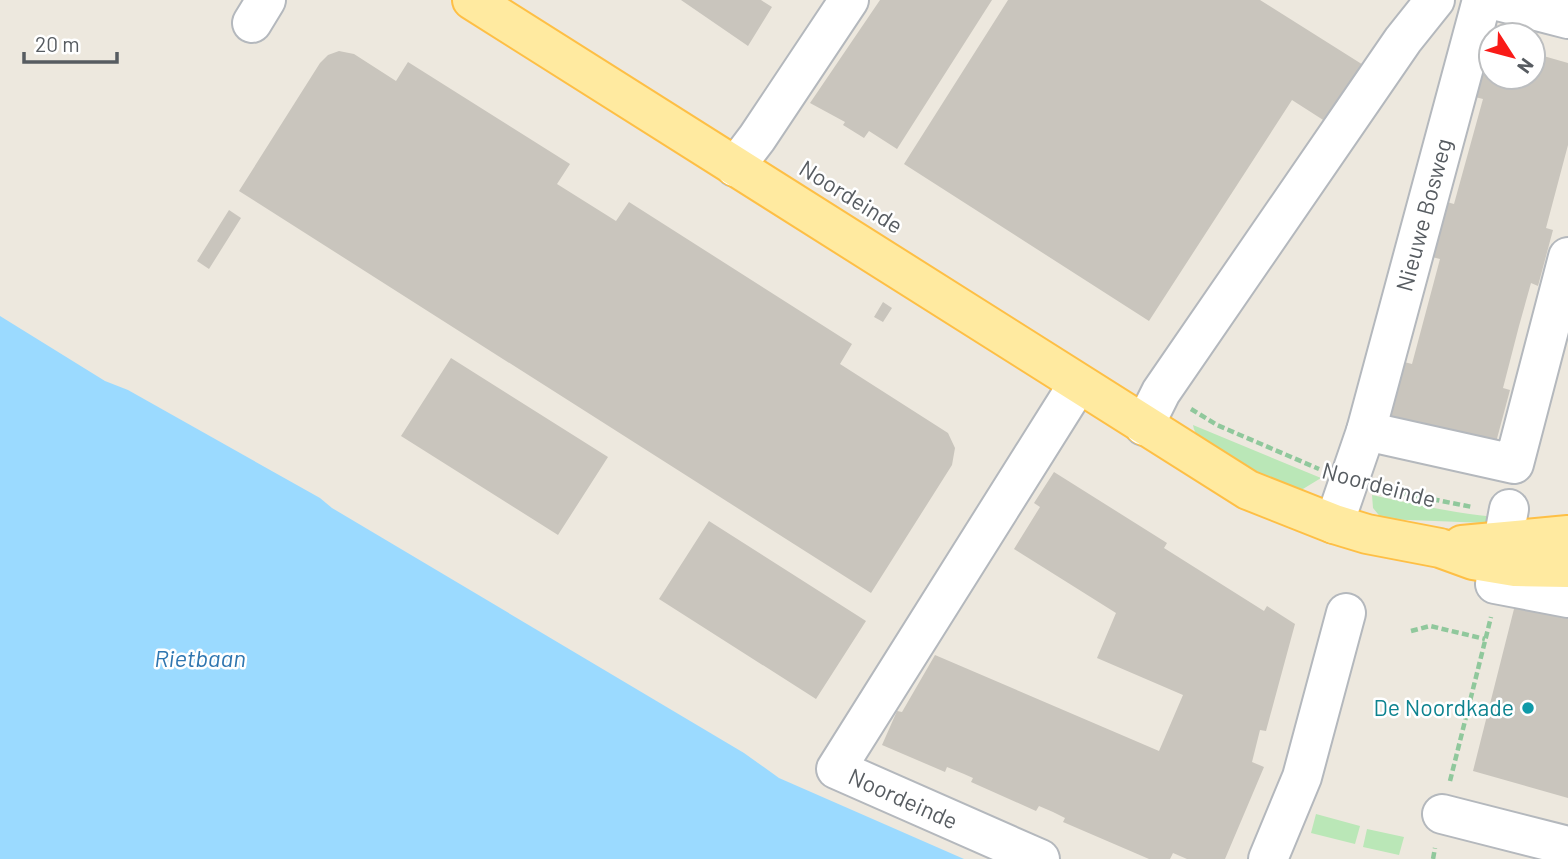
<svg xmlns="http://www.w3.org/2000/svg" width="1568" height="859" font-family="Barlow,sans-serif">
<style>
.green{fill:#bae7b7}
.water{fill:#9bdaff}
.building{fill:#c9c5bd}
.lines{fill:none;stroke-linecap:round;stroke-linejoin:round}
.minor-casing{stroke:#b4b8bd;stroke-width:42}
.major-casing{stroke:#febf45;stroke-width:42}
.path{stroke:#90c89c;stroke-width:4.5;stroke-dasharray:7 3.5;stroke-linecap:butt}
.minor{stroke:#fff;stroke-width:38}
.major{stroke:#ffeaa0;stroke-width:38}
.culture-dot{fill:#0f9aa8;stroke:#fff;stroke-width:2.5}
.labels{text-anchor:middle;stroke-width:5;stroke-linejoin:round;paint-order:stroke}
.street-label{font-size:23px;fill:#575c61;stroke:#fff}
.culture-label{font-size:23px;fill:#0d838f;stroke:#fff;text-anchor:end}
.water-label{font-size:24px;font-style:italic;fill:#2f76b0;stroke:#fff}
</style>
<rect width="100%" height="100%" fill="#ede8de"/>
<!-- green -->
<path class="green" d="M1193 425 1321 478 1298 492C1274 481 1196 453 1193 425Z
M1372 495C1437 509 1502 525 1568 515V526L1382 519 1373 508Z
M1316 814 1360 826 1355 844 1311 833Z
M1367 829 1404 837 1399 855 1363 847Z"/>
<!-- water -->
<path class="water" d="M0 316 105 381 128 390 320 498 332 508 744 753 779 778 964 859H0Z"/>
<!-- building -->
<path class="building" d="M681 0H761L772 7 748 46Z
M880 0H992L897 149 869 131 864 138 843 125 845 122 810 103Z
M1008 0H1260L1368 68 1331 125 1292 100 1149 321 904 164Z
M1490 41 1491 77H1533V53L1568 63V145L1546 228 1553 230 1538 286 1531 283 1519 326 1503 388 1510 390 1495 446 1389 418 1404 362 1412 364 1440 259 1432 257 1447 202 1454 204 1483 99 1475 97Z
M339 51 354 54 396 81 408 62 570 164 557 184 616 221 629 202 852 344 840 364 948 433 955 448 952 465 871 593 239 191 320 63 328 55Z
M229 210 241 218 209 269 197 261Z
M883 302 892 308 883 322 874 317Z
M451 358 608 457 558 535 401 436Z
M1054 472 1167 543 1164 548 1264 611 1267 606 1295 624 1266 731 1260 730 1252 762 1264 767 1225 859H1187L1173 853 1170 859H1149L1063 822 1065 818 1053 812 1039 806 1036 811 971 782 973 778 964 774 947 767 945 772 882 745 897 711 902 712 935 655 1159 751 1183 695 1097 658 1116 613 1014 549 1040 507 1034 503Z
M709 521 866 621 816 699 659 599Z
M1515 605 1568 614V798L1473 771Z"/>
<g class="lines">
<!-- minor casing -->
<g class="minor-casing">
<g id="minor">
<path d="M1494 0 1568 19"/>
<path d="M252 23 266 0"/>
<path d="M735 167 757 138 849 0"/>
<path d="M1144 426 1161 392 1403 40 1435 0"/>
<path d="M1366 431 1514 464 1568 257"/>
<path d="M1509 509 1495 584 1568 598"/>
<path id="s1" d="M1334 524 1366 431 1482 0"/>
<path d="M1442 814 1568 846"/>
<path d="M1040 859 836 769 1078 384"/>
<path d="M1268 859 1302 777 1346 613"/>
</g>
</g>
<!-- major casing -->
<g class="major-casing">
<path id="major" d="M472 0 1248 490 1334 524 1367 534 1440 548 1473 560 1515 567 1568 568
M1462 545 1568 535"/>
</g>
<!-- path -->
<path class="path" d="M1191 409 1217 425 1319 469
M1381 489 1472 507
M1411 631 1430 626 1485 639
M1450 781 1491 617
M1433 859 1435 848"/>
<!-- minor -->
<use href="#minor" class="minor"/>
<!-- major -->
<use href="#major" class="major"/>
</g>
<!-- markers -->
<circle class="culture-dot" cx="1528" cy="708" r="7"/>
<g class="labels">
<!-- street labels -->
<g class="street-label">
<text transform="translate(851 197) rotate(32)" y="8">Noordeinde</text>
<text dy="8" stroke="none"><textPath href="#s1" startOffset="322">Nieuwe Bosweg</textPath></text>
<text transform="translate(1379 485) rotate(15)" y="8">Noordeinde</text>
<text transform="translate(903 799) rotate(24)" y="8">Noordeinde</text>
</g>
<!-- culture labels -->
<g class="culture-label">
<text x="1514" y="716">De Noordkade</text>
</g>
<!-- water labels -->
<g class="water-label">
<text x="200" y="667">Rietbaan</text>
</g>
</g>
<!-- north arrow -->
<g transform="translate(1512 56) rotate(126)"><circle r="33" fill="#ffffff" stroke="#bcbec0" stroke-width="2"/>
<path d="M0-5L12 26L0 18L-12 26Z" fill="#f91b18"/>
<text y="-10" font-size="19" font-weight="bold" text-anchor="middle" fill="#575c61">N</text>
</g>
<!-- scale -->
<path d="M24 52v10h93v-10" fill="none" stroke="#575c61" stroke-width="3.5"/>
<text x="35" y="52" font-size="21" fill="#575c61" stroke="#ffffff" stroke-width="5" paint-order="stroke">20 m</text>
</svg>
